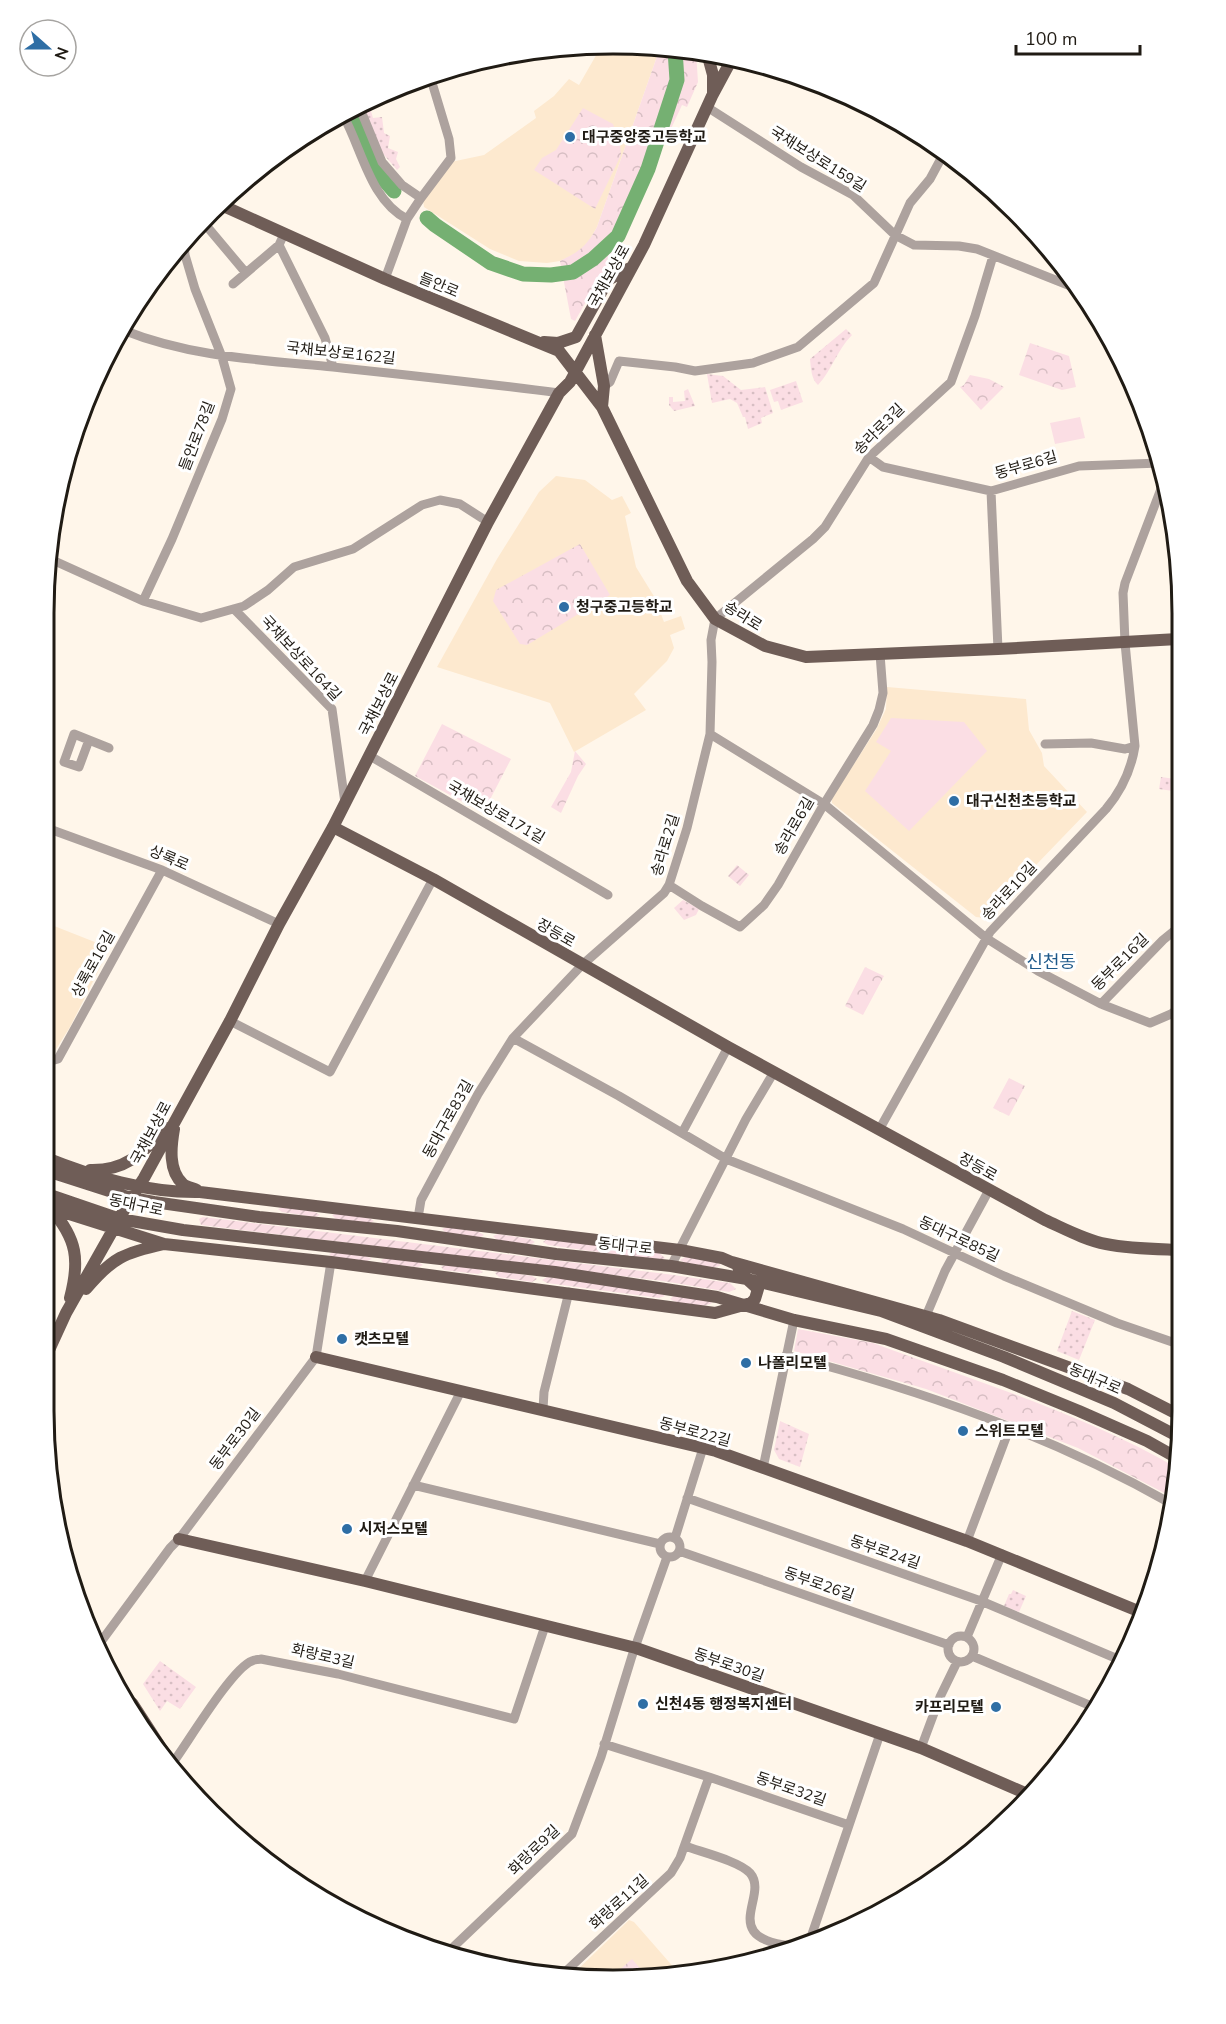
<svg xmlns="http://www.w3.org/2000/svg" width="1226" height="2024" font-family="'Nunito Sans','Noto Sans KR',sans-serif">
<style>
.built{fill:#fde9cf}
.grass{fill:url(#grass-dots)}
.forest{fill:url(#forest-crowns)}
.garden{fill:url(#garden-furrows)}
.pitch{fill:#fbdee4}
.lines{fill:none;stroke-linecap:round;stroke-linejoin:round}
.river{stroke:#75b072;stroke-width:15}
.minor{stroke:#ada29e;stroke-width:9}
.major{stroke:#6f5d57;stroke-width:12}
.poi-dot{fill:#2e6ea5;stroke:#fff;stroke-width:2}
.labels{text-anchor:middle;stroke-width:6;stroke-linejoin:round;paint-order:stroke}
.poi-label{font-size:15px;font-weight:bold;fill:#201b14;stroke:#fff;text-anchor:start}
.street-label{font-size:15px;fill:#201b14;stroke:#fff}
.quarter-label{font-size:18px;fill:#1e598a;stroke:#fff}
.rim{fill:none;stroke:#201b14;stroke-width:3}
</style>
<defs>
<pattern id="grass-dots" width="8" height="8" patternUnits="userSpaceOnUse" patternTransform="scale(1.5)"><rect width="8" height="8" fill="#fbdee4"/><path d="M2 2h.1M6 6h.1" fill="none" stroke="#d7bec3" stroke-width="1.8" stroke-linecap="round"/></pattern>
<pattern id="forest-crowns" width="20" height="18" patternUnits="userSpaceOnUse" patternTransform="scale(1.5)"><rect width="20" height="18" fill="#fbdee4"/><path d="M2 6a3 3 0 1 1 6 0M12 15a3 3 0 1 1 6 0" fill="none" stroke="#d7bec3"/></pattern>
<pattern id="garden-furrows" width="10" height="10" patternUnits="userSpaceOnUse" patternTransform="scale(1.5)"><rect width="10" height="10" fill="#fbdee4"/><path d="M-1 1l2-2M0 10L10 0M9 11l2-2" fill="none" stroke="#d7bec3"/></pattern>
</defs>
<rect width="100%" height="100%" fill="#fff6ea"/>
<!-- built -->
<path class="built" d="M613 44 660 48 597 227 588 243 579 252 560 261 547 263 519 261 490 249 424 207 423 200 451 162 484 155 536 118 534 111 554 96 569 79 579 85 602 45Z
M556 476 585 480 612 500 622 496 631 513 625 516 636 567 655 598 664 622 681 616 685 629 670 635 674 648 667 661 634 694 646 710 574 752 550 703 437 667 497 559 539 492Z
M887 687 1026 699 1029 730 1042 753 1044 766 1087 812 985 918 976 917 832 803V798L876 730 886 709Z
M44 922 110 948 70 1027 53 1054 44 1057Z
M629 1920 634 1922 676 1970 613 1980 573 1974Z"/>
<!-- grass -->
<path class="grass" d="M368 101 373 118 382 117 384 133 390 136 388 148 398 152 396 159 400 167 397 170 379 149 363 104Z
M846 329 852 335C837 350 832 370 818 385 811 379 811 368 810 359Z
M707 374 723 376 741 390 765 387 773 413 761 418 762 423 748 429 745 417H743L737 403 730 399 712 403Z
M796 381 803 402 781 410 778 401 774 402 770 390Z
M688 389 695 406 674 411 669 405V397H673V402L685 401 684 391Z
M1161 777 1175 779 1173 791 1159 789Z
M683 900 699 909 696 915 684 920 674 908Z
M1072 1311 1095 1320 1079 1360 1057 1351Z
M780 1421 809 1434 800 1467 779 1459 774 1450Z
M1013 1590 1026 1596 1019 1612 1004 1606 1009 1594H1011Z
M160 1661 196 1687 180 1709 167 1701 160 1711 143 1684Z"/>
<!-- forest -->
<path class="forest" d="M660 48 696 52 698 82 687 107 682 105 613 254 575 321 571 319 560 261C580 251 586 247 597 227Z
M583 108 613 124 620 144 621 155 595 209 534 170 542 158 556 150Z
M1030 343 1069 356 1076 387 1062 390 1019 375Z
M970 375 989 379 1004 387 981 410 960 387 964 385Z
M580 544 610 595 527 645 520 644 493 601 496 590Z
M442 724 511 759 483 813 415 776Z
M575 751 586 764 578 776 561 813 551 807 571 772Z
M865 967 884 976 863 1015 845 1006Z
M1009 1078 1025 1086 1009 1116 993 1108Z
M798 1329 873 1343 892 1350C988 1385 1089 1417 1177 1468L1172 1497 1078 1448 926 1389 794 1351Z
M632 1959 646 1975 608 1980Z"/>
<!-- garden -->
<path class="garden" d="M737 865 749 875 740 886 728 876Z
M283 1207 315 1212 320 1215 315 1217 282 1212 278 1209Z
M338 1213 369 1218 374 1221 370 1223 336 1219 332 1215Z
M203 1217 666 1274 730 1283 736 1289 729 1292 663 1281 201 1225 199 1219Z
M447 1227 479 1232 484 1235 479 1238 446 1233 442 1229Z
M498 1234 530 1239 535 1242 530 1245 497 1240 493 1236Z
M547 1239 659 1253 665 1258 660 1261 548 1245 543 1242Z
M334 1252 366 1256 372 1259 367 1261 333 1258 329 1254Z
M685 1257 716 1262 721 1265C712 1271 689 1266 680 1260Z
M386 1258 418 1262 423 1265 418 1267 384 1264 381 1260Z
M446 1265 478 1269 483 1272 478 1274 444 1270 441 1267Z
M500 1271 532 1276 537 1279 532 1282 499 1277 495 1273Z
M547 1277 658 1291 665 1296 659 1298 547 1283 542 1280Z
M675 1295 706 1300 712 1303C702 1309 680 1305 670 1299Z"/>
<!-- pitch -->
<path class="pitch" d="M1080 417 1085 438 1055 444 1050 423Z
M891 718 964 722 987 751 909 831 865 791 891 751 876 742Z"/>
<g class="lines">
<!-- river -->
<path class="river" d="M350 111 380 175 394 191
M427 218 435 225 491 263 523 274 551 275 573 272 593 259 618 236 648 169 677 80 675 50"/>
<!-- minor -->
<path class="minor" d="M359 106 382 162 402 185 421 198
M707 107 801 167 853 195 895 235 914 245 959 246 977 249 1078 289
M343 115C362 149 370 200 407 219
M204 223 246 273
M284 234 279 245 325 338 333 367
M385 279 407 219 421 198 451 158 449 139 430 76
M233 284 279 245
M123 330C190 357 261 360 333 367 408 375 484 383 559 393
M604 386 610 382 619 361 675 367 695 371 753 363 798 347 874 283 910 203 930 179 944 153
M869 457 883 467 991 491 1079 466 1160 463
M991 491 998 649
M48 558 143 601 201 618 244 606 268 590 294 567 353 549 422 505 440 500 460 504 488 522
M143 601 172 539 222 419 231 389 222 357 195 289 185 255 184 242
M235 610 332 709 345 803
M710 734 824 804 986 938 1038 971 1101 1004 1150 1023 1171 1014 1180 1007
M89 740 79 767 64 762 74 734 109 748
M1045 744 1091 743 1125 749 1135 746
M370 756 608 895
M44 827 162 870 279 924
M669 885 702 906 740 927 764 905 778 885 824 804 873 725 879 710 883 693 880 654
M1101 1004 1163 940 1179 927
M230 1021 330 1072 433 879
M513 1038 619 1096 726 1159 903 1229 1004 1276 1117 1323 1181 1345
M44 1063 58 1059 162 870
M879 1130 990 932 1106 809C1122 790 1131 771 1135 746L1125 643 1123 593 1125 583 1164 481
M682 1133 728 1047
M418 1218 421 1200 478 1094 513 1038 582 965 664 893 669 885 687 828 710 734 712 662 711 640 715 619 813 539 825 527 869 457 951 382 975 316 993 256
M671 1266 746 1119 774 1072
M926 1316 945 1271 989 1190
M786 1355C920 1390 1050 1435 1170 1503
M543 1409 544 1392 569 1292
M763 1468 794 1320
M413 1485 660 1544
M687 1498 981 1601 1120 1660
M660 1547a10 10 0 1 1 20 0a10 10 0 1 1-20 0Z
M675 1538 703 1448
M967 1541 1010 1427
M679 1551 949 1645
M365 1581 461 1391
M948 1649a13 13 0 1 1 26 0a13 13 0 1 1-26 0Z
M967 1637 1002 1554
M100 1643 170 1548 179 1539 316 1357 331 1262
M972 1656 1096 1708
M604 1744 709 1777 849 1825
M921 1748 940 1697 957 1662
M172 1764C187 1744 232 1668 252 1661 255 1659 258 1660 261 1659L338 1674 514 1719 545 1626
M685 1846C701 1852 739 1861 750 1873 771 1897 712 1941 802 1947
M809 1943 880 1734
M447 1953 572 1834 601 1757 632 1656 667 1557
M564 1973 671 1873 680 1858 709 1777"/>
<!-- major -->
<path class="major" d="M707 53 713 75V93
M219 204 385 279 559 351 602 407 687 581 715 619 765 646 806 657 998 649 1178 639
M595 335 604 386 602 407
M544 342 558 343 576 337 608 280 630 268
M333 827 433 879 728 1047 1045 1220C1065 1229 1085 1240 1106 1244 1131 1249 1155 1249 1180 1250
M174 1129C171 1146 168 1171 183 1184 186 1187 193 1188 197 1190
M44 1170 131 1198 154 1202 259 1217 397 1231 556 1254 671 1266 747 1279 881 1311 1004 1357 1114 1403 1181 1438
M90 1170C127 1171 143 1152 166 1128
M44 1193 120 1219 183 1230 555 1272 717 1297 794 1320 886 1339 1003 1380 1079 1411 1147 1441 1179 1459
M44 1206 164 1244 331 1262 715 1313 751 1303 755 1299 758 1289 747 1279 736 1264 722 1258 680 1250 200 1192C146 1193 94 1177 44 1157
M51 1209C77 1239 80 1260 70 1298
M732 1262 939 1320 1128 1389 1181 1416
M86 1289C113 1257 124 1253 164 1244
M316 1357 716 1451 967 1541 1143 1613
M44 1361 66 1313 131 1198 144 1178 230 1021 279 924 333 827 488 522 559 393 570 382 644 245 712 96 733 57
M179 1539 365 1581 636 1648 921 1748 1025 1793
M132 1703 178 1774"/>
</g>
<!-- markers -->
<g class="poi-dot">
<circle cx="570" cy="137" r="6"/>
<circle cx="564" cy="607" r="6"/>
<circle cx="954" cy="801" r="6"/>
<circle cx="342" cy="1339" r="6"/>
<circle cx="746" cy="1363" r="6"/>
<circle cx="963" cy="1431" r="6"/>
<circle cx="347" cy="1529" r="6"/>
<circle cx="643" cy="1704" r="6"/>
<circle cx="996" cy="1707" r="6"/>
</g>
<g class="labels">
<!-- poi labels -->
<g class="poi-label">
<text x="582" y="142">대구중앙중고등학교</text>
<text x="576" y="612">청구중고등학교</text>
<text x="966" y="806">대구신천초등학교</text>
<text x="354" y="1344">캣츠모텔</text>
<text x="758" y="1368">나폴리모텔</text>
<text x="975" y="1436">스위트모텔</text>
<text x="359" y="1534">시저스모텔</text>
<text x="655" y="1709">신천4동 행정복지센터</text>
<text x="984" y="1712" text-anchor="end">카프리모텔</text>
</g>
<!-- street labels -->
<g class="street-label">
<text transform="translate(818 159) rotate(32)" y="5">국채보상로159길</text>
<text transform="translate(609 276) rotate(-61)" y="5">국채보상로</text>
<text transform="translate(439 285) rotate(22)" y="5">들안로</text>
<text transform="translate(341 353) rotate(6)" y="5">국채보상로162길</text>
<text transform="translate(879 429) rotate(-45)" y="5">송라로3길</text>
<text transform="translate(197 436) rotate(-69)" y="5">들안로78길</text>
<text transform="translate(1026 465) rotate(-16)" y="5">동부로6길</text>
<text transform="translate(743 616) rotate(32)" y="5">송라로</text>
<text transform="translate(301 658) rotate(47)" y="5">국채보상로164길</text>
<text transform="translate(379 704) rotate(-63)" y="5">국채보상로</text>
<text transform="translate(496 812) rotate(30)" y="5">국채보상로171길</text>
<text transform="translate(794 826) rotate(-60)" y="5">송라로6길</text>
<text transform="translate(665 845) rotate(-73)" y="5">송라로2길</text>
<text transform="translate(169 858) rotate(23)" y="5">상록로</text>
<text transform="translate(1009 891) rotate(-47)" y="5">송라로10길</text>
<text transform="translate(556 933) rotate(30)" y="5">장등로</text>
<text transform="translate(1120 962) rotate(-45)" y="5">동부로16길</text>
<text transform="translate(93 964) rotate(-61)" y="5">상록로16길</text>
<text transform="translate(448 1119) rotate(-61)" y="5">동대구로83길</text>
<text transform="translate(151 1133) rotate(-62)" y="5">국채보상로</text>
<text transform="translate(978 1167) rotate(29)" y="5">장등로</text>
<text transform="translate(136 1205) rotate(12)" y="5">동대구로</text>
<text transform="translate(959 1239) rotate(25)" y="5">동대구로85길</text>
<text transform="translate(625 1246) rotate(6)" y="5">동대구로</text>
<text transform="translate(1095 1379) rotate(23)" y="5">동대구로</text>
<text transform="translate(695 1432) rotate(15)" y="5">동부로22길</text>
<text transform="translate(235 1439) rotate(-53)" y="5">동부로30길</text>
<text transform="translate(885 1552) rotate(19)" y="5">동부로24길</text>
<text transform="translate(819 1584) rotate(19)" y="5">동부로26길</text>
<text transform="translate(323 1656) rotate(13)" y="5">화랑로3길</text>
<text transform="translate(729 1665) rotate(19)" y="5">동부로30길</text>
<text transform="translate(791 1789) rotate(19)" y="5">동부로32길</text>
<text transform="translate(534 1850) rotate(-44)" y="5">화랑로9길</text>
<text transform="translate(619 1902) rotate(-42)" y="5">화랑로11길</text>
</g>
<!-- quarter labels -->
<g class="quarter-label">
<text x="1051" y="968">신천동</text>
</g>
</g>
<!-- crop -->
<path d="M0 0H1226V2024H0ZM613 54H613A559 559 0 0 1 1172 613V1411A559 559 0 0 1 613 1970H613A559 559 0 0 1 54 1411V613A559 559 0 0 1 613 54Z" fill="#fff" fill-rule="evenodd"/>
<path class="rim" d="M613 54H613A559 559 0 0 1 1172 613V1411A559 559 0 0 1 613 1970H613A559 559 0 0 1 54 1411V613A559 559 0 0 1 613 54Z"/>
<!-- north arrow -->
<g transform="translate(48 48) rotate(111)"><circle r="28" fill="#ffffff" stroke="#a6a4a1" stroke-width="1.5"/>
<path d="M0-4.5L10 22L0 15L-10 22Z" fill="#2e6ea5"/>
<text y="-9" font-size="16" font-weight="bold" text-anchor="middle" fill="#201b14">N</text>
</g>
<!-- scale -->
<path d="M1016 45v9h124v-9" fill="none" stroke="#201b14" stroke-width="3"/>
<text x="1025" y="45" font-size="18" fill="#201b14" stroke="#ffffff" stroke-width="4.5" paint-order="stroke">100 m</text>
</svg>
